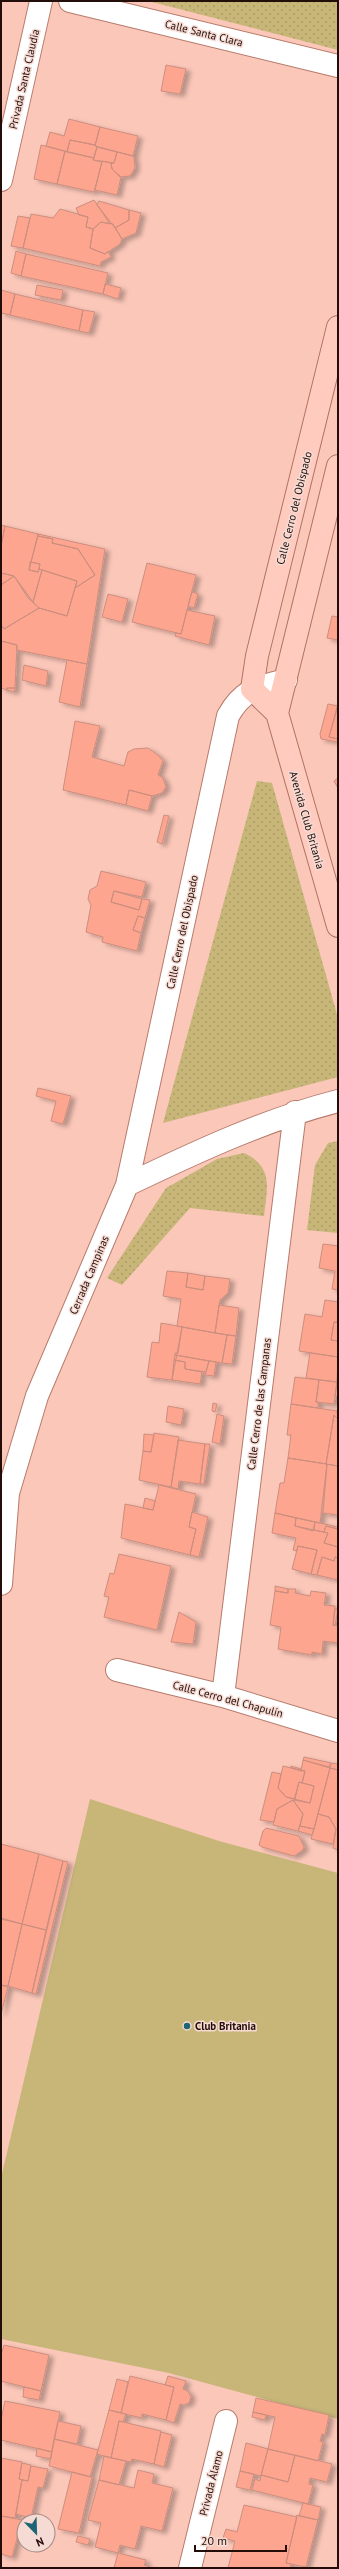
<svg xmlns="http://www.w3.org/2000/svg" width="339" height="2569" font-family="'PT Sans',sans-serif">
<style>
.green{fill:url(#green-dots)}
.pitch{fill:#c7b678}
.building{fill:#fea58f;stroke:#cb8e7f;filter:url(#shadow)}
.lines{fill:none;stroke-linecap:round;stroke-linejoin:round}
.minor-casing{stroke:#b77b6c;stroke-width:24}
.major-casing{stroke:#b17262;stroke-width:24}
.minor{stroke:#fff;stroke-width:22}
.major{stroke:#fecbbe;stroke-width:22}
.poi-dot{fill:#1d6574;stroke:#f6dbd4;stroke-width:1.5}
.labels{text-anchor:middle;stroke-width:3;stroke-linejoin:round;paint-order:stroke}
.street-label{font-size:11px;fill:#230d08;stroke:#f6dbd4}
.poi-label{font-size:11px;font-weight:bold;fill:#230d08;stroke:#f6dbd4;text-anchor:start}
</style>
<defs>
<pattern id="green-dots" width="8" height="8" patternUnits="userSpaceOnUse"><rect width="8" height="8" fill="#c7b678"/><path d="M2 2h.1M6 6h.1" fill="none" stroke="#ab9b66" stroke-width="1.8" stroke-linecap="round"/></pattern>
<filter id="shadow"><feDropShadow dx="4.5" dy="2.5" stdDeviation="2" flood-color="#0004"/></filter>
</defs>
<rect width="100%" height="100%" fill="#fbc7b9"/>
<!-- green -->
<path class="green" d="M148 1H338V50Z
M257 781 272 783 338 1018V1077L163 1123Z
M338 1141V1233L307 1230 315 1165 328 1143Z
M244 1153C274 1167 267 1188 264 1216L190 1208 122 1285 107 1278 166 1188 217 1159Z"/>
<!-- pitch -->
<path class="pitch" d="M90 1799 219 1841 338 1873V2419L169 2373 1 2339V2178Z"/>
<!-- building -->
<path class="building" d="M166 65 186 69 180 94 161 91Z
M69 119 100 127 95 145 70 140 67 152 46 146 50 132 64 136Z
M100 127 138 136 133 156 95 146Z
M70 140 95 145 97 147 94 158 67 152Z
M41 145 65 151 57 184 34 179Z
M97 147 117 152 114 163 93 160Z
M65 151 94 158 93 160 102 162 94 192 57 184Z
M117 152 133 156 134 158 135 168 130 176 120 177 112 169 111 163H114Z
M102 161 111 163 112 169 121 177 117 195 95 190Z
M94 200 110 224 101 222 93 229 86 227 88 217 79 215 76 208Z
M99 201 129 210V220L115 228 97 205Z
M60 209 88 217 86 227 93 229 90 248 105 254 108 251 111 257 101 262 100 266 23 248 31 214 53 218Z
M129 210 141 213 136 233 122 239 115 228 129 220Z
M18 216 30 218 23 248 11 246Z
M101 222 113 224 122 239 120 244 105 254 90 248 93 229Z
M16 251 26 254 21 276 11 273Z
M26 254 108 273 103 294 21 276Z
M105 284 121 288 118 299 103 294Z
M37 285 63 290 61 300 35 295Z
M1 290 15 294 10 315 1 313Z
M15 294 83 310 79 331 10 315Z
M83 310 95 312 89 333 79 331Z
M1 525 5 526 1 546Z
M5 526 38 534 29 570 38 572 39 569 42 570 33 602 14 576 1 573V546Z
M38 534 105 549 87 664 17 650V645L1 641V625L4 629 39 608 67 616 75 588 95 575 78 549 52 543 53 539 38 536Z
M38 536 53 539 52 543 78 549 95 575 75 588 77 581 39 569 40 564 31 562Z
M30 562 40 564 38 572 29 570Z
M147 563 196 575 181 634 132 622Z
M42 570 77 581 67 616 39 608 33 602Z
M1 573 14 576 1 585Z
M14 576 28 598 39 608 4 629 1 625V585Z
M192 592 198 594 194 608 188 606Z
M108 594 128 599 122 622 102 617Z
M187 610 215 616 209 645 175 636 176 633 181 634Z
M332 616 338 617V640L327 638Z
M1 641 17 645 15 688H7V690L1 688Z
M67 660 87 664 80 707 59 702Z
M24 665 48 671 46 686 22 680Z
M7 688H15L14 692 7 690Z
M328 704 338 706 329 737 338 739V742L321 739 320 734Z
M337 707H338V739L329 737Z
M75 721 100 726 92 757 124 766 128 752 134 749 148 748 159 756 163 761 158 775 163 778 166 787 162 793 152 796 129 790 126 805 63 790Z
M338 778V788L334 781Z
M129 790 152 796 148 811 126 805Z
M164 815 169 816 162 844 157 842Z
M101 871 146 882 142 897 114 891 111 902 139 910 142 899 150 900 145 918 138 916 133 930 141 933 137 951 102 942 103 937 86 932 91 905 88 899 90 890 97 886Z
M114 891 142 899 139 910 111 902Z
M138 916 145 918 141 933 133 930Z
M38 1088 71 1096 63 1124 51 1121 56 1101 36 1096Z
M323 1244 338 1246V1290L332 1289 335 1271 319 1268Z
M167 1271 188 1273 186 1287 203 1290 205 1276 230 1279 228 1293 220 1300 215 1333 177 1326 181 1299 163 1296Z
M188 1273 205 1276 203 1290 186 1287Z
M325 1300 338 1302V1322H334L331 1340 338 1341V1357L299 1351 305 1314 322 1317Z
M219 1305 239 1308 236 1336 215 1333Z
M334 1322H338V1341L331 1340Z
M161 1323 182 1327 172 1380 147 1377 152 1342 159 1343Z
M182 1327 227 1335 222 1363 175 1355V1353H178Z
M227 1335 236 1336 232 1364 222 1363Z
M310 1353 338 1357 337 1382 306 1378Z
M175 1355 209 1361 206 1372 185 1369V1362L174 1360Z
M174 1360 185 1362V1369L202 1372 200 1384 172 1380Z
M209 1361 216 1362 214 1376 205 1375Z
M338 1374V1396H335Z
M295 1377 319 1380 316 1402H318V1408L291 1404Z
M319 1380 337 1382 334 1404 316 1402Z
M213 1403 217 1404 215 1412 212 1411Z
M291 1404 337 1411 338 1419 334 1415 326 1464 288 1458 291 1435H287Z
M168 1406 184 1409 181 1425 166 1422Z
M217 1414 224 1416 220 1444 212 1442Z
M334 1415 338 1419V1466L326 1464Z
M154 1433 179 1437 171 1487 139 1480 143 1451 151 1452Z
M144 1434 154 1435 151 1452 143 1451Z
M178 1440 205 1444 200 1484 179 1481 178 1489 171 1487Z
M205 1444H210L204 1484H200Z
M288 1458 327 1464 320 1523 275 1513 280 1483H284Z
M327 1464 338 1466V1515L323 1513Z
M159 1485 196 1494 189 1527 196 1529 190 1555 121 1538 125 1504 153 1510Z
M145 1498 155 1501 153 1510 143 1508Z
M192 1512 208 1517 199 1557 190 1555 196 1529 189 1527Z
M275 1513 296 1518 295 1526 328 1533 324 1543 338 1547V1558L335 1557 334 1561 322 1557 317 1575 311 1574 317 1550 298 1546 297 1551 293 1550 296 1538 272 1533Z
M296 1518 315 1522 313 1531 295 1526Z
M315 1522 338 1527V1529L326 1526 324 1532 314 1530Z
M326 1526 338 1529V1547L324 1543 328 1533 324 1532Z
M298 1546 317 1550 311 1574 292 1569Z
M119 1554 171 1566 157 1630 104 1617 109 1597 104 1596 110 1573 114 1574Z
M322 1557 334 1561 335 1557 338 1558V1580L317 1575Z
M275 1586 288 1589V1593L275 1591Z
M288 1589H296L295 1593 310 1596 311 1591 326 1593 324 1605 335 1606 333 1625 338 1626V1643L323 1641 322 1654 312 1652V1655L278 1649 281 1627 270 1625 275 1591 288 1593Z
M335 1609 338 1610 335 1625H333Z
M179 1612 196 1622 193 1644 171 1642Z
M304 1757 331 1763 329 1767 303 1760Z
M303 1760 330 1768 314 1829 300 1826 303 1814 293 1800 277 1809 274 1822 260 1820 272 1772 281 1774 278 1788 286 1797 310 1803 314 1786 302 1783 305 1771H301Z
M331 1763 338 1764V1770L330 1768Z
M283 1766 305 1771 302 1783 299 1782 295 1799 286 1797 278 1788Z
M291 1766 301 1769V1771L291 1768Z
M330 1768 338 1770V1850L333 1848 336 1829 329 1817 318 1814Z
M299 1782 314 1786 310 1803 294 1800Z
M293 1800 303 1814 298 1831 273 1825 277 1809Z
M318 1814 329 1817 336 1829 333 1844 311 1839Z
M300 1826 314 1829 312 1835 298 1831Z
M266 1828 299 1836 304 1847 303 1850 294 1856 262 1847 259 1845 263 1831Z
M1 1844 39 1854 22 1924 1 1919Z
M39 1854 63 1861 46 1930 22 1924Z
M63 1861 68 1862 36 1994 32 1993Z
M1 1918 22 1924 8 1986 1 1985Z
M22 1924 46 1930 32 1993 8 1986Z
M1 1985 8 1987 1 2014Z
M4 2345 49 2355 41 2391 1 2381V2355Z
M130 2376 174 2387 166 2420 142 2414V2418L121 2413Z
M168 2376 186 2381 183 2389 188 2391 191 2397 189 2403 184 2405 180 2404 174 2423 166 2420 174 2387 165 2385Z
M117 2379 128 2382 121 2413 109 2410Z
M24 2387 41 2391 39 2400 23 2397Z
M256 2398 329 2415 325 2435 322 2434 320 2441 323 2442 318 2461 268 2449 275 2417 253 2412Z
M5 2401 60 2412 52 2452 1 2440V2420Z
M109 2410 126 2414 123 2422 119 2421 111 2458 97 2454Z
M253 2412 266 2415 265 2420 252 2417Z
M58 2421 81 2426 77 2444 54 2439Z
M119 2421 161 2431 154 2464 132 2459 131 2462 111 2458Z
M161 2432 172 2435 164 2467 154 2464Z
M54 2439 98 2450 90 2477 49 2466Z
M246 2443 268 2449 261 2476 240 2471Z
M37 2448 52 2452 51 2459 36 2456Z
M268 2449 295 2455 288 2482 261 2475Z
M295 2455 332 2464 327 2482 310 2478 309 2484 313 2485 308 2504 252 2490 255 2479 260 2481 261 2475 288 2482Z
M104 2456 126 2461 119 2485 99 2480Z
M1 2458 22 2462 19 2479 22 2480 15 2518 1 2516Z
M22 2463 31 2465 28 2481 19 2479Z
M31 2466 48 2469 43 2488 38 2487 31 2518 16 2514 22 2480 28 2481Z
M138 2470 154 2474 152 2483 173 2488 162 2531 141 2526 135 2549 120 2545 118 2553 95 2547 101 2523 88 2520 99 2480 134 2488Z
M240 2471 254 2474 250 2490 236 2487Z
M72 2472 92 2477 79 2533 58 2529Z
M303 2503 321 2507 318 2520 299 2516Z
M244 2505 297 2517 286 2563 291 2564 290 2568H228L235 2541 223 2538 226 2529 237 2532Z
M297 2515 318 2520 306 2567 286 2563Z
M1 2516 22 2520 12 2557 1 2554Z
M78 2536 90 2539 88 2545 76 2542Z
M118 2553 146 2560 144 2565 153 2568H114Z"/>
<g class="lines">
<!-- minor casing -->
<g class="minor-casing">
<path id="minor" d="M70 1 338 66
M1 180 41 1
M127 1185C196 1152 264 1120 338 1101
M1 1584 8 1493 37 1396 127 1185 228 716C243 689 258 687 286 680
M117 1670 223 1696 338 1731
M223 1696 295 1112
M190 2568 226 2421"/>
</g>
<!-- major casing -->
<g class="major-casing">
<path id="major" d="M338 327 257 656 252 689 277 713 338 926
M277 713 338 466"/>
</g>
<!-- minor -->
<use href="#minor" class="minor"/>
<!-- major -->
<use href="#major" class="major"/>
</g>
<!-- markers -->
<circle class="poi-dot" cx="187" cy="2026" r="4"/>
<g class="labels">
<!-- street labels -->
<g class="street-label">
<text transform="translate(204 33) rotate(14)" y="4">Calle Santa Clara</text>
<text transform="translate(24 79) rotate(-77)" y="4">Privada Santa Claudia</text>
<text transform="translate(294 508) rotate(-76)" y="4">Calle Cerro del Obispado</text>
<text transform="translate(307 820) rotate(74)" y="4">Avenida Club Britania</text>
<text transform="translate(182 932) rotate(-78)" y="4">Calle Cerro del Obispado</text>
<text transform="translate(89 1275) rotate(-67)" y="4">Cerrada Campinas</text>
<text transform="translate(259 1404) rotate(-83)" y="4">Calle Cerro de las Campanas</text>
<text transform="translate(228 1699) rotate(15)" y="4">Calle Cerro del Chapulín</text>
<text transform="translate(211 2483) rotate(-76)" y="4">Privada Álamo</text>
</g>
<!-- poi labels -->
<g class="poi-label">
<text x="195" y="2030">Club Britania</text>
</g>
</g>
<!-- border -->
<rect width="339" height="2569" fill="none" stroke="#230d08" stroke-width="4"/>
<!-- north arrow -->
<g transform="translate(36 2533) rotate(157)"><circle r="19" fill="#f6dbd4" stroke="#a28982"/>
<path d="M0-3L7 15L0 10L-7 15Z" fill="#1d6574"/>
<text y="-6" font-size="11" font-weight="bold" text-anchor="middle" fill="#230d08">N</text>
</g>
<!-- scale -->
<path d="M195 2545v6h91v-6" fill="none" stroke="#230d08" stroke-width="2"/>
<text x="201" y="2545" font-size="12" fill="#230d08" stroke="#f6dbd4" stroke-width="3" paint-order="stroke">20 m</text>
</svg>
